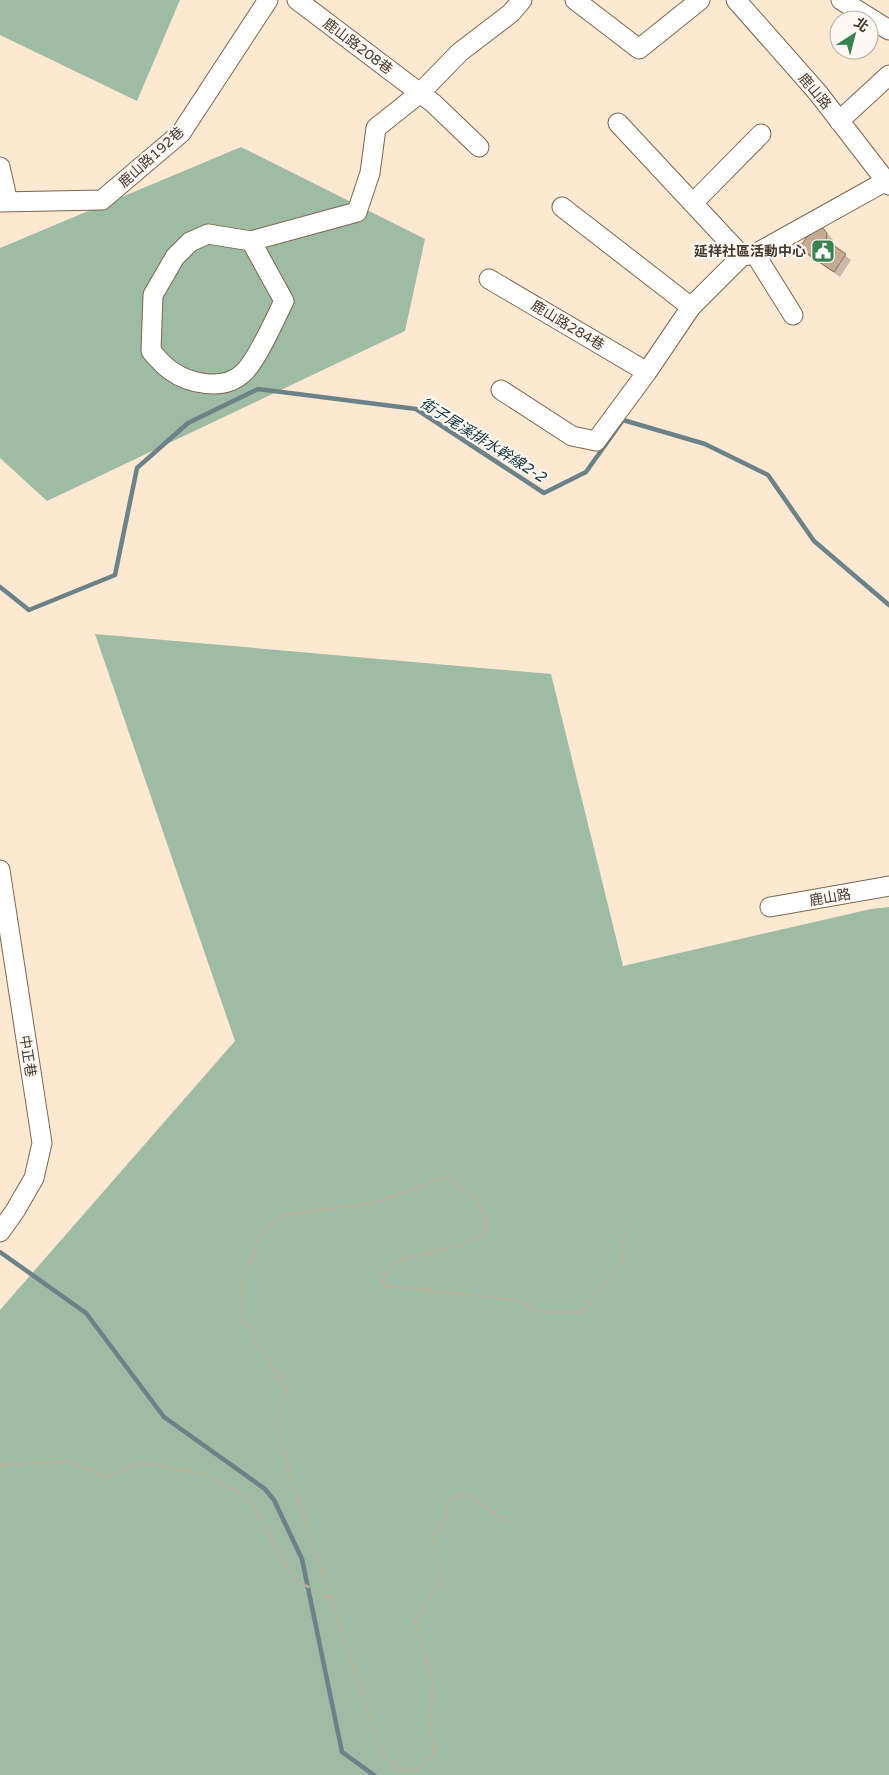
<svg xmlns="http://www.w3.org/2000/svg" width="889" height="1775" font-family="'Varela Round','Noto Sans TC',sans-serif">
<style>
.forest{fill:#9ebba3}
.shadow{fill:#0003}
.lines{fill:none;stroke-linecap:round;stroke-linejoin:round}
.stream{stroke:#6a8288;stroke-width:4.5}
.building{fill:#c4ab91;stroke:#846d55}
.minor-casing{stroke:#7c654d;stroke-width:21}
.path{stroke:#c1af9d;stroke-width:2.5;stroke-dasharray:5 2.5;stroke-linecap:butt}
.minor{stroke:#fff;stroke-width:19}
.labels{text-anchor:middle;stroke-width:4.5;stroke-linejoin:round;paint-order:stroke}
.street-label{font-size:14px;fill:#43392e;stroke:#fef8f3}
.poi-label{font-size:14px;font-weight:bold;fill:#43392e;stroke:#fef8f3;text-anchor:end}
.water-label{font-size:15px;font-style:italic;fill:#0b333d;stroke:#fef8f3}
</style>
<rect width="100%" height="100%" fill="#fde8d2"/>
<!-- forest -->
<path class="forest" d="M0 0H180L137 101 0 35Z
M241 147 425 239 405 331 47 501 0 458V248Z
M95 634 551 674 623 966 871 909 889 907V1775H0V1310L235 1041Z"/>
<!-- shadow -->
<path class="shadow" d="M822 228 833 240 832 245 851 260 840 277 806 254 801 248Z"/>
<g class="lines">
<!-- stream -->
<path class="stream" d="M0 587 29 610 115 575 137 468 188 423 258 389 416 409 544 493 586 472 623 420 705 444 768 475 814 541 889 605
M0 1252 86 1313 164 1417 265 1489 274 1500 302 1559 342 1752 374 1775"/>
</g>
<!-- building -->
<path class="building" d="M822 227 827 233 826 240 846 254 834 272 799 248 809 234Z"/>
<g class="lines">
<!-- minor casing -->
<g class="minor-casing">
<path id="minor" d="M297 0 433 103 479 147
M575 0 639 49 700 0
M736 0 818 93 889 185
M841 0 889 30
M839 121 889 75
M618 123 742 256
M0 167 8 202
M0 202 102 200 181 133 268 0
M693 203 761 134
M562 207 691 307
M251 241 284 301C275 319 256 363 242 374 223 391 189 384 170 370 163 365 157 358 151 351L153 295 175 257 190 242 208 234 251 241 357 212 370 173 376 128 420 93 460 52 511 13 522 0
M755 254 793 315
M489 279 647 372
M501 390 572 436 596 441 647 372 691 307 742 256 755 254 886 181
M0 870 42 1143 34 1178 15 1211 0 1232
M770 907 889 886"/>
</g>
<!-- path -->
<path class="path" d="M0 1465 70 1461 106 1477 141 1463 205 1474 249 1498 294 1579 331 1599 382 1752 397 1769 416 1771 435 1751 430 1726 433 1683 415 1622 442 1579 433 1538 445 1518 447 1501 464 1492 509 1523
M331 1599 291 1479 275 1422 287 1390 243 1320 242 1280 262 1232 282 1215 374 1203 446 1177 475 1198 487 1219 485 1234 458 1246 401 1259 382 1279 386 1287 410 1288 516 1300 540 1312H580L622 1262 625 1230"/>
<!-- minor -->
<use href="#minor" class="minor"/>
</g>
<!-- icons -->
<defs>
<g id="civic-square" transform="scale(1.25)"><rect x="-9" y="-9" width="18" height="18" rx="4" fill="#378351" stroke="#fef8f3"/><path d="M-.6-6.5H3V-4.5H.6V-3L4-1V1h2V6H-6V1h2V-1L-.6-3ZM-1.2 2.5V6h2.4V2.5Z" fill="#fff"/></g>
</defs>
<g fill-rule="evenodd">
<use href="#civic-square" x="823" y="251"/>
</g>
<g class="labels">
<!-- street labels -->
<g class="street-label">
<text transform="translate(358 46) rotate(37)" y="5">鹿山路208巷</text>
<text transform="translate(815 91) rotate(50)" y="5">鹿山路</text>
<text transform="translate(151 157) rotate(-42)" y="5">鹿山路192巷</text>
<text transform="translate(568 325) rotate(31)" y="5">鹿山路284巷</text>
<text transform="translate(830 897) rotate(-10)" y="5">鹿山路</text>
<text transform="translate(28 1056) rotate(81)" y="5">中正巷</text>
</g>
<!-- poi labels -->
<g class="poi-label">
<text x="806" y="256">延祥社區活動中心</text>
</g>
<!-- water labels -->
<g class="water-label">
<text transform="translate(483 440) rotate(32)" y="5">街子尾溪排水幹線2-2</text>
</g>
</g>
<!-- north arrow -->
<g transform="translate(854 35) rotate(36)"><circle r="24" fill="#fef8f3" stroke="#b3aca4"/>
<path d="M0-4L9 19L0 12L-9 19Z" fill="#378351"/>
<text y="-8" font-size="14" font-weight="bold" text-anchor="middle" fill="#43392e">北</text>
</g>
</svg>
